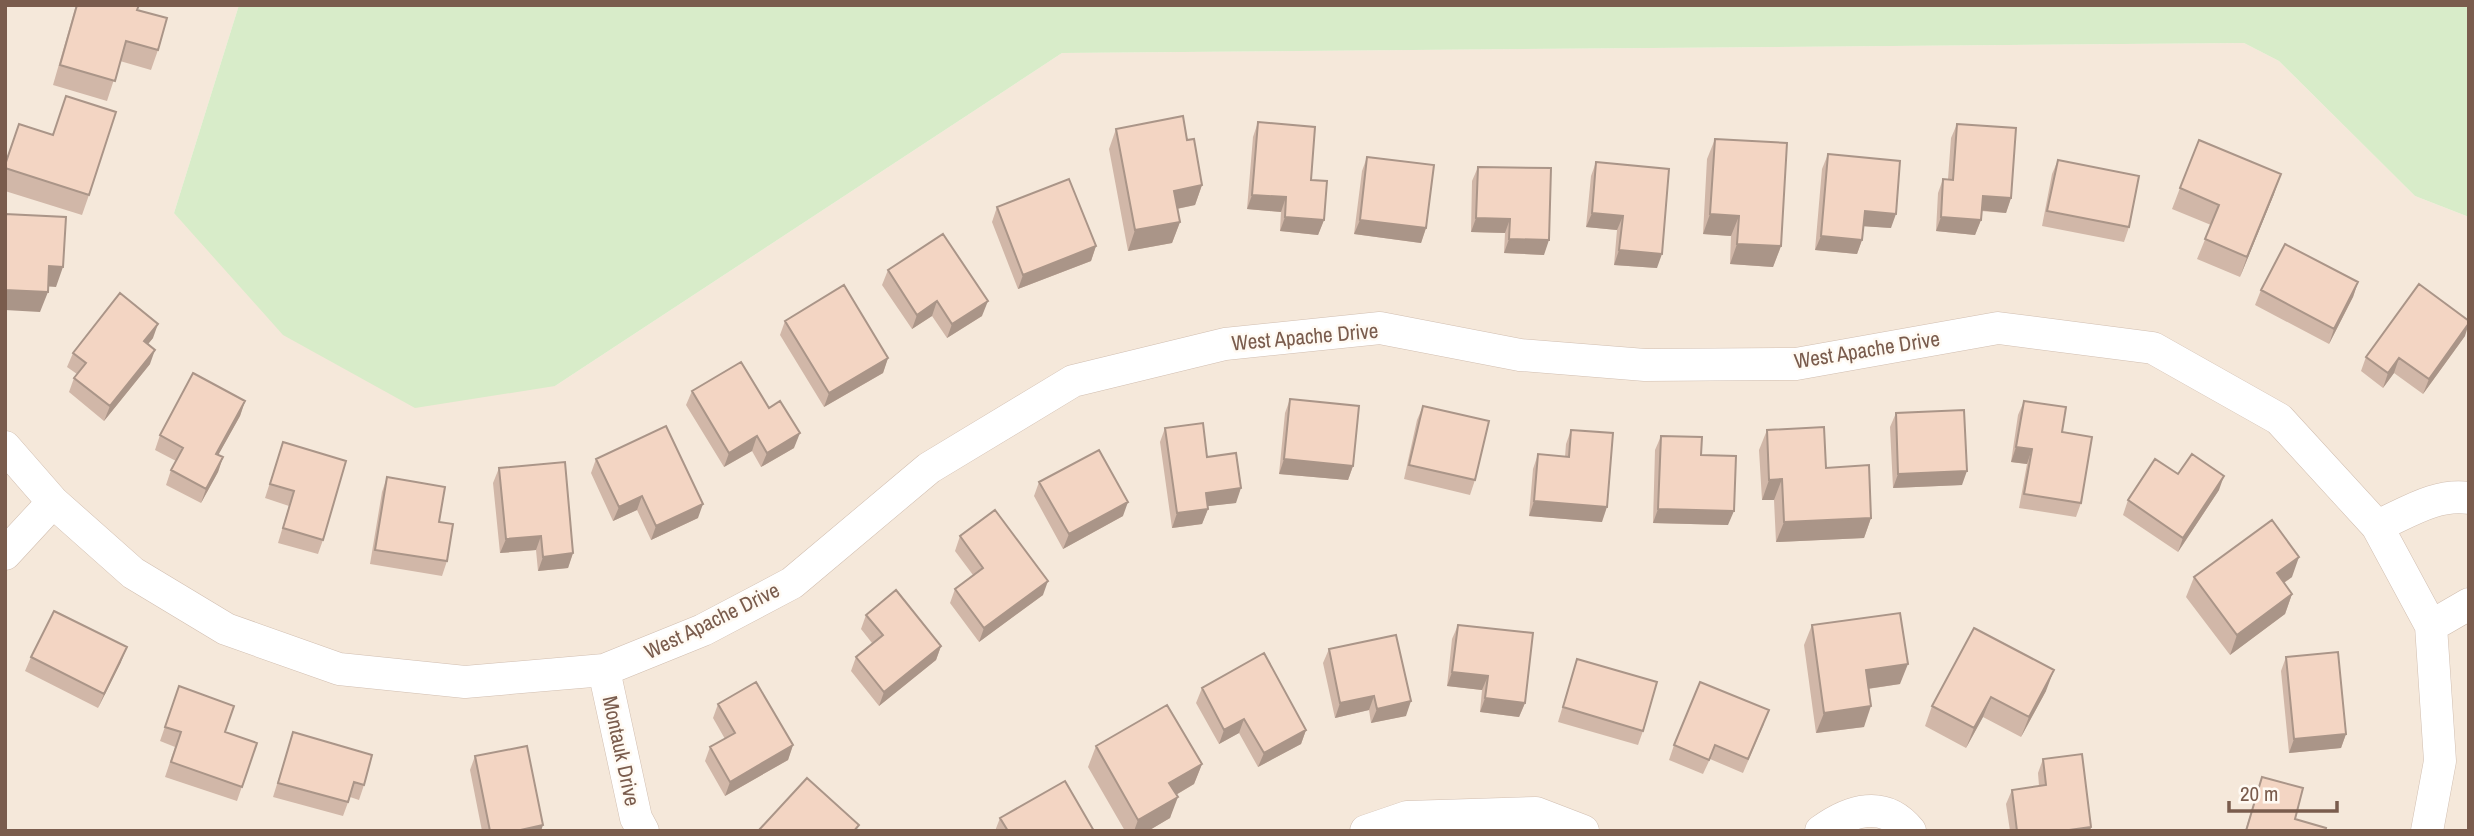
<svg xmlns="http://www.w3.org/2000/svg" width="2474" height="836" font-family="'Archivo Narrow',sans-serif">
<style>
.residential{fill:#f5e8da}
.green{fill:#d8ecc9}
.lines{fill:none;stroke-linecap:round;stroke-linejoin:round}
.minor-casing{stroke:#d1beb0;stroke-width:33}
.minor{stroke:#fff;stroke-width:32}
.wall{fill:#d1b7a8}
.shaded-wall{fill:#aa9588}
.building{fill:#f3d5c3;stroke:#aa9588;stroke-width:2}
.labels{text-anchor:middle;stroke-width:5;stroke-linejoin:round;paint-order:stroke}
.street-label{font-size:21px;fill:#7a5c4d;stroke:#fffaf3}
</style>
<rect width="100%" height="100%" fill="#fdf6ec"/>
<!-- residential -->
<path class="residential" d="M5 5H239L174 213 555 386 1062 53 2244 43 2279 61 2415 196 2469 217V831H5Z"/>
<!-- green -->
<path class="green" d="M239 5H2469V217L2415 196 2279 61 2244 43 1062 53 555 386 415 408 283 335 174 213Z"/>
<g class="lines">
<!-- minor casing -->
<g class="minor-casing">
<path id="minor" d="M5 447 53 502 133 573 226 629 339 669 465 682 604 670 703 630 792 583 929 468 1073 381 1225 344 1380 328 1520 355 1645 365 1796 364 1998 328 2153 348 2279 419 2377 526 2431 626 2440 761 2427 831
M2377 526C2407 513 2436 493 2469 498
M5 554 53 502
M2431 626 2469 604
M604 670 636 818 643 831
M1366 831 1407 817 1536 813 1583 831
M1821 831C1850 810 1884 799 1910 831"/>
</g>
<!-- minor -->
<use href="#minor" class="minor"/>
</g>
<!-- wall -->
<path class="wall" d="M76 5H139L137 10 158 50 151 70 120 61 107 101 53 85Z
M66 96 89 195 82 215 5 191V163L19 124 53 135Z
M1258 122 1311 180 1324 220 1318 235 1280 231 1281 212 1247 209 1253 137Z
M1957 124 2011 198 2006 213 1981 211V220L1975 235 1936 231 1938 193 1943 179H1948L1951 138Z
M1116 129 1187 140 1202 185 1195 205 1177 209 1180 222 1172 243 1128 251 1109 149Z
M1715 139 1781 246 1773 267 1730 264 1731 236 1703 234 1707 159Z
M1828 154 1891 228 1864 226 1862 240 1857 254 1815 250 1822 169Z
M1367 157 1426 228 1421 243 1354 234 1362 171Z
M2058 160 2129 227 2124 242 2042 226 2052 174Z
M1596 162 1657 268 1614 265 1617 230 1586 227 1591 176Z
M1478 167 1544 255 1504 253 1505 233 1471 232 1472 181Z
M2180 188 2274 194 2240 277 2197 259 2211 225 2172 209Z
M997 207 1096 246 1091 261 1018 289 992 222Z
M888 270 982 316 947 338 932 316 912 329 882 285Z
M2358 282 2353 297 2329 344 2255 305 2261 290Z
M785 321 888 358 883 373 824 407 780 335Z
M2465 336 2423 394 2394 373 2383 388 2361 371 2366 357Z
M153 338 148 344 150 364 104 421 69 392 74 378 77 374 67 367 73 353Z
M692 391 769 408 794 448 761 467 752 451 724 467 686 405Z
M1290 399 1353 466 1348 480 1279 474 1285 413Z
M245 401 240 416 218 455 223 457 218 472 201 503 166 485 171 470 176 461 155 450 160 435Z
M2024 401 2062 432 2081 503 2076 517 2019 508 2027 464 2011 462 2018 415Z
M1423 406 1475 480 1470 495 1404 479 1417 420Z
M1896 413 1962 485 1893 488 1890 427Z
M1165 428 1236 503 1207 506 1208 509 1202 524 1172 528 1160 442Z
M1571 430 1602 522 1529 516 1533 469 1538 454 1565 457 1566 444Z
M1767 430 1826 468 1871 518 1864 538 1776 542 1774 500H1762L1759 450Z
M1661 436 1701 455 1728 525 1653 523 1655 450Z
M283 442 323 540 318 554 278 543 289 506 265 498Z
M596 459 698 518 651 540 637 510 613 521 591 473Z
M499 468 573 553 568 568 538 571 536 550 500 553 493 483Z
M2178 474 2219 490 2178 552 2123 515 2128 500Z
M387 477 439 522 447 561 442 576 370 564 382 492Z
M1039 482 1123 516 1063 549 1034 496Z
M960 536 1043 595 979 642 950 603 955 589 973 575 955 551Z
M2194 577H2292L2284 583 2292 594 2285 614 2230 655 2186 597Z
M866 615 941 646 936 660 879 706 851 671 856 657 872 643 861 629Z
M1458 625 1525 703 1519 717 1480 712 1482 690 1447 686 1452 639Z
M1812 625 1900 684 1868 689 1864 727 1816 733 1804 645Z
M1974 628 2046 691 2021 737 1983 717 1966 748 1925 726 1932 706Z
M1329 649 1406 716 1371 723 1369 710 1335 718 1323 663Z
M31 657 121 662 98 708 25 671Z
M2286 657 2346 734 2341 748 2289 753 2281 671Z
M1577 659 1643 731 1638 745 1558 722Z
M179 686 225 732 257 743 237 801 165 777 175 747 160 741Z
M1202 688 1306 730 1301 744 1258 767 1239 733 1219 744 1196 703Z
M718 704 793 745 788 760 725 796 705 761 710 747 725 739 713 718Z
M1764 724 1743 773 1710 759 1703 774 1669 760 1674 745Z
M293 732 364 785 359 800 350 797 343 816 273 797Z
M1096 746 1202 764 1194 784 1176 795 1170 818 1148 831H1125L1088 767Z
M475 756 541 831H482L470 770Z
M2043 759 2091 827 2090 831H2010L2006 804 2012 790 2039 786 2038 773Z
M2262 777 2295 819 2325 831H2245Z
M1000 818 1094 831H995Z"/>
<!-- shaded-wall -->
<path class="shaded-wall" d="M2281 174 2274 194 2240 277 2247 257Z
M1202 185 1195 205 1166 211 1174 191Z
M1252 195 1286 197 1281 212 1247 209Z
M1983 196 2011 198 2006 213 1978 210Z
M1865 211 1896 214 1891 228 1860 226Z
M1592 213 1623 216 1617 230 1586 227Z
M1710 214 1739 216 1731 236 1703 234Z
M1285 217 1324 220 1318 235 1280 231Z
M1941 217 1981 220 1975 235 1936 231Z
M1476 218 1510 219 1505 233 1471 232Z
M1360 220 1426 228 1421 243 1354 234Z
M1180 222 1172 243 1128 251 1135 230Z
M1821 236 1862 240 1857 254 1815 250Z
M1509 239 1549 240 1544 255 1504 253Z
M1737 244 1781 246 1773 267 1730 264Z
M1096 246 1091 261 1018 289 1023 275Z
M1619 250 1662 254 1657 268 1614 265Z
M49 266 63 267 56 287 42 286Z
M2358 282 2353 297 2329 344 2334 329Z
M5 290 48 292 40 312 5 310Z
M937 301 932 316 912 329 917 315Z
M988 301 982 316 947 338 952 324Z
M2469 323 2465 336 2423 394 2429 379Z
M158 324 153 338 139 355 144 341Z
M155 350 150 364 104 421 110 406Z
M888 358 883 373 824 407 829 393Z
M2399 358 2394 373 2383 388 2388 373Z
M245 401 240 416 211 468 216 454Z
M800 433 794 448 761 467 767 453Z
M757 436 752 451 724 467 729 453Z
M2016 447 2032 449 2027 464 2011 462Z
M223 457 218 472 201 503 206 489Z
M1284 459 1353 466 1348 480 1279 474Z
M1967 471 1962 485 1893 488 1898 474Z
M2224 476 2219 490 2178 552 2183 538Z
M1782 479 1774 500H1762L1769 480Z
M1241 488 1236 503 1200 507 1206 493Z
M642 496 637 510 613 521 619 507Z
M1534 501 1607 507 1602 522 1529 516Z
M1128 502 1123 516 1063 549 1069 534Z
M703 504 698 518 651 540 656 526Z
M1208 509 1202 524 1172 528 1177 513Z
M1658 509 1734 511 1728 525 1653 523Z
M1871 518 1864 538 1776 542 1784 522Z
M541 536 536 550 500 553 506 539Z
M573 553 568 568 538 571 543 557Z
M2299 557 2292 577 2269 593 2277 573Z
M1048 581 1043 595 979 642 984 628Z
M2292 594 2285 614 2230 655 2237 635Z
M941 646 936 660 879 706 884 692Z
M127 647 121 662 98 708 104 694Z
M1908 664 1900 684 1859 690 1866 670Z
M2054 670 2046 691 2021 737 2029 717Z
M1452 672 1488 676 1482 690 1447 686Z
M1374 696 1369 710 1335 718 1340 703Z
M1991 697 1983 717 1966 748 1974 728Z
M1485 698 1525 703 1519 717 1480 712Z
M1411 701 1406 716 1371 723 1377 709Z
M1871 706 1864 727 1816 733 1824 713Z
M1244 719 1239 733 1219 744 1224 730Z
M1306 730 1301 744 1258 767 1264 753Z
M2346 734 2341 748 2289 753 2294 739Z
M793 745 788 760 725 796 730 782Z
M1202 764 1194 784 1162 803 1169 783Z
M1178 797 1170 818 1148 831H1134L1138 820Z
M543 825 541 831H516Z
M2091 827 2090 831H2062Z"/>
<!-- building -->
<path class="building" d="M77 5H139L137 10 167 18 158 50 126 41 115 81 60 65Z
M66 96 116 112 89 195 5 168V165L19 124 53 135Z
M1183 116 1187 140 1194 139 1202 185 1174 191 1180 222 1135 230 1116 129Z
M1258 122 1315 127 1311 180 1327 181 1324 220 1285 217 1286 197 1252 195Z
M1957 124 2016 128 2011 198 1983 196 1981 220 1941 217 1943 179 1953 180Z
M1715 139 1787 143 1781 246 1737 244 1739 216 1710 214Z
M2199 140 2281 174 2247 257 2205 239 2219 205 2180 188Z
M1828 154 1900 161 1896 214 1865 211 1862 240 1821 236Z
M1367 157 1434 165 1426 228 1360 220Z
M2058 160 2139 176 2129 227 2047 211Z
M1596 162 1669 169 1662 254 1619 250 1623 216 1592 213Z
M1478 167 1551 168 1549 240 1509 239 1510 219 1476 218Z
M1069 179 1096 246 1023 275 997 207Z
M5 214 66 217 63 267 49 266 48 292 5 290Z
M943 234 988 301 952 324 937 301 917 315 888 270Z
M2285 244 2358 282 2334 329 2261 290Z
M2419 284 2469 321V323L2429 379 2399 358 2388 373 2366 357Z
M844 285 888 358 829 393 785 321Z
M120 293 158 324 144 341 155 350 110 406 74 378 86 363 73 353Z
M741 362 769 408 780 401 800 433 767 453 757 436 729 453 692 391Z
M193 373 245 401 216 454 223 457 206 489 171 470 183 448 160 435Z
M1290 399 1359 406 1353 466 1284 459Z
M2024 401 2066 407 2062 432 2092 437 2081 503 2024 494 2032 449 2016 447Z
M1423 406 1489 421 1475 480 1409 465Z
M1964 410 1967 471 1898 474 1896 413Z
M1203 423 1207 457 1236 453 1241 488 1206 493 1208 509 1177 513 1165 428Z
M666 426 703 504 656 526 642 496 619 507 596 459Z
M1824 427 1826 468 1869 465 1871 518 1784 522 1782 479 1769 480 1767 430Z
M1571 430 1613 433 1607 507 1534 501 1538 454 1569 457Z
M1661 436 1702 437 1701 455 1736 456 1734 511 1658 509Z
M283 442 346 461 323 540 283 528 294 491 270 484Z
M1099 450 1128 502 1069 534 1039 482Z
M2192 454 2224 476 2183 538 2128 500 2155 459 2178 474Z
M565 462 573 553 543 557 541 536 506 539 499 468Z
M387 477 445 487 439 522 453 524 447 561 375 550Z
M995 510 1048 581 984 628 955 589 983 568 960 536Z
M2272 520 2299 557 2277 573 2292 594 2237 635 2194 577Z
M896 590 941 646 884 692 856 657 883 635 866 615Z
M54 611 127 647 104 694 31 657Z
M1900 613 1908 664 1866 670 1871 706 1824 713 1812 625Z
M1458 625 1533 633 1525 703 1485 698 1488 676 1452 672Z
M1974 628 2054 670 2029 717 1991 697 1974 728 1932 706Z
M1396 635 1411 701 1377 709 1374 696 1340 703 1329 649Z
M2338 652 2346 734 2294 739 2286 657Z
M1264 653 1306 730 1264 753 1244 719 1224 730 1202 688Z
M1577 659 1657 682 1643 731 1563 707Z
M756 682 793 745 730 782 710 747 735 733 718 704Z
M1700 682 1769 710 1748 759 1715 745 1709 760 1674 745Z
M179 686 234 706 225 732 257 743 242 787 171 762 181 732 165 727Z
M1167 705 1202 764 1169 783 1178 797 1138 820 1096 746Z
M293 732 372 755 364 785 354 782 348 802 278 783Z
M527 746 543 825 516 831H490L475 756Z
M2082 754 2091 827 2062 831H2017L2012 790 2046 785 2043 759Z
M2262 777 2303 788 2295 819 2326 828 2325 831H2246Z
M807 778 859 825 854 831H758Z
M1065 781 1094 831H1008L1000 818Z"/>
<g class="labels">
<!-- street labels -->
<g class="street-label">
<text transform="translate(1305 337) rotate(-5)" y="7">West Apache Drive</text>
<text transform="translate(1867 350) rotate(-9)" y="7">West Apache Drive</text>
<text transform="translate(712 621) rotate(-26)" y="7">West Apache Drive</text>
<text transform="translate(621 751) rotate(78)" y="7">Montauk Drive</text>
</g>
</g>
<!-- border -->
<rect width="2474" height="836" fill="none" stroke="#7a5c4d" stroke-width="14"/>
<!-- scale -->
<path d="M2229 801v10h108v-10" fill="none" stroke="#7a5c4d" stroke-width="3.5"/>
<text x="2240" y="801" font-size="21" fill="#7a5c4d" stroke="#fffaf3" stroke-width="5" paint-order="stroke">20 m</text>
</svg>
